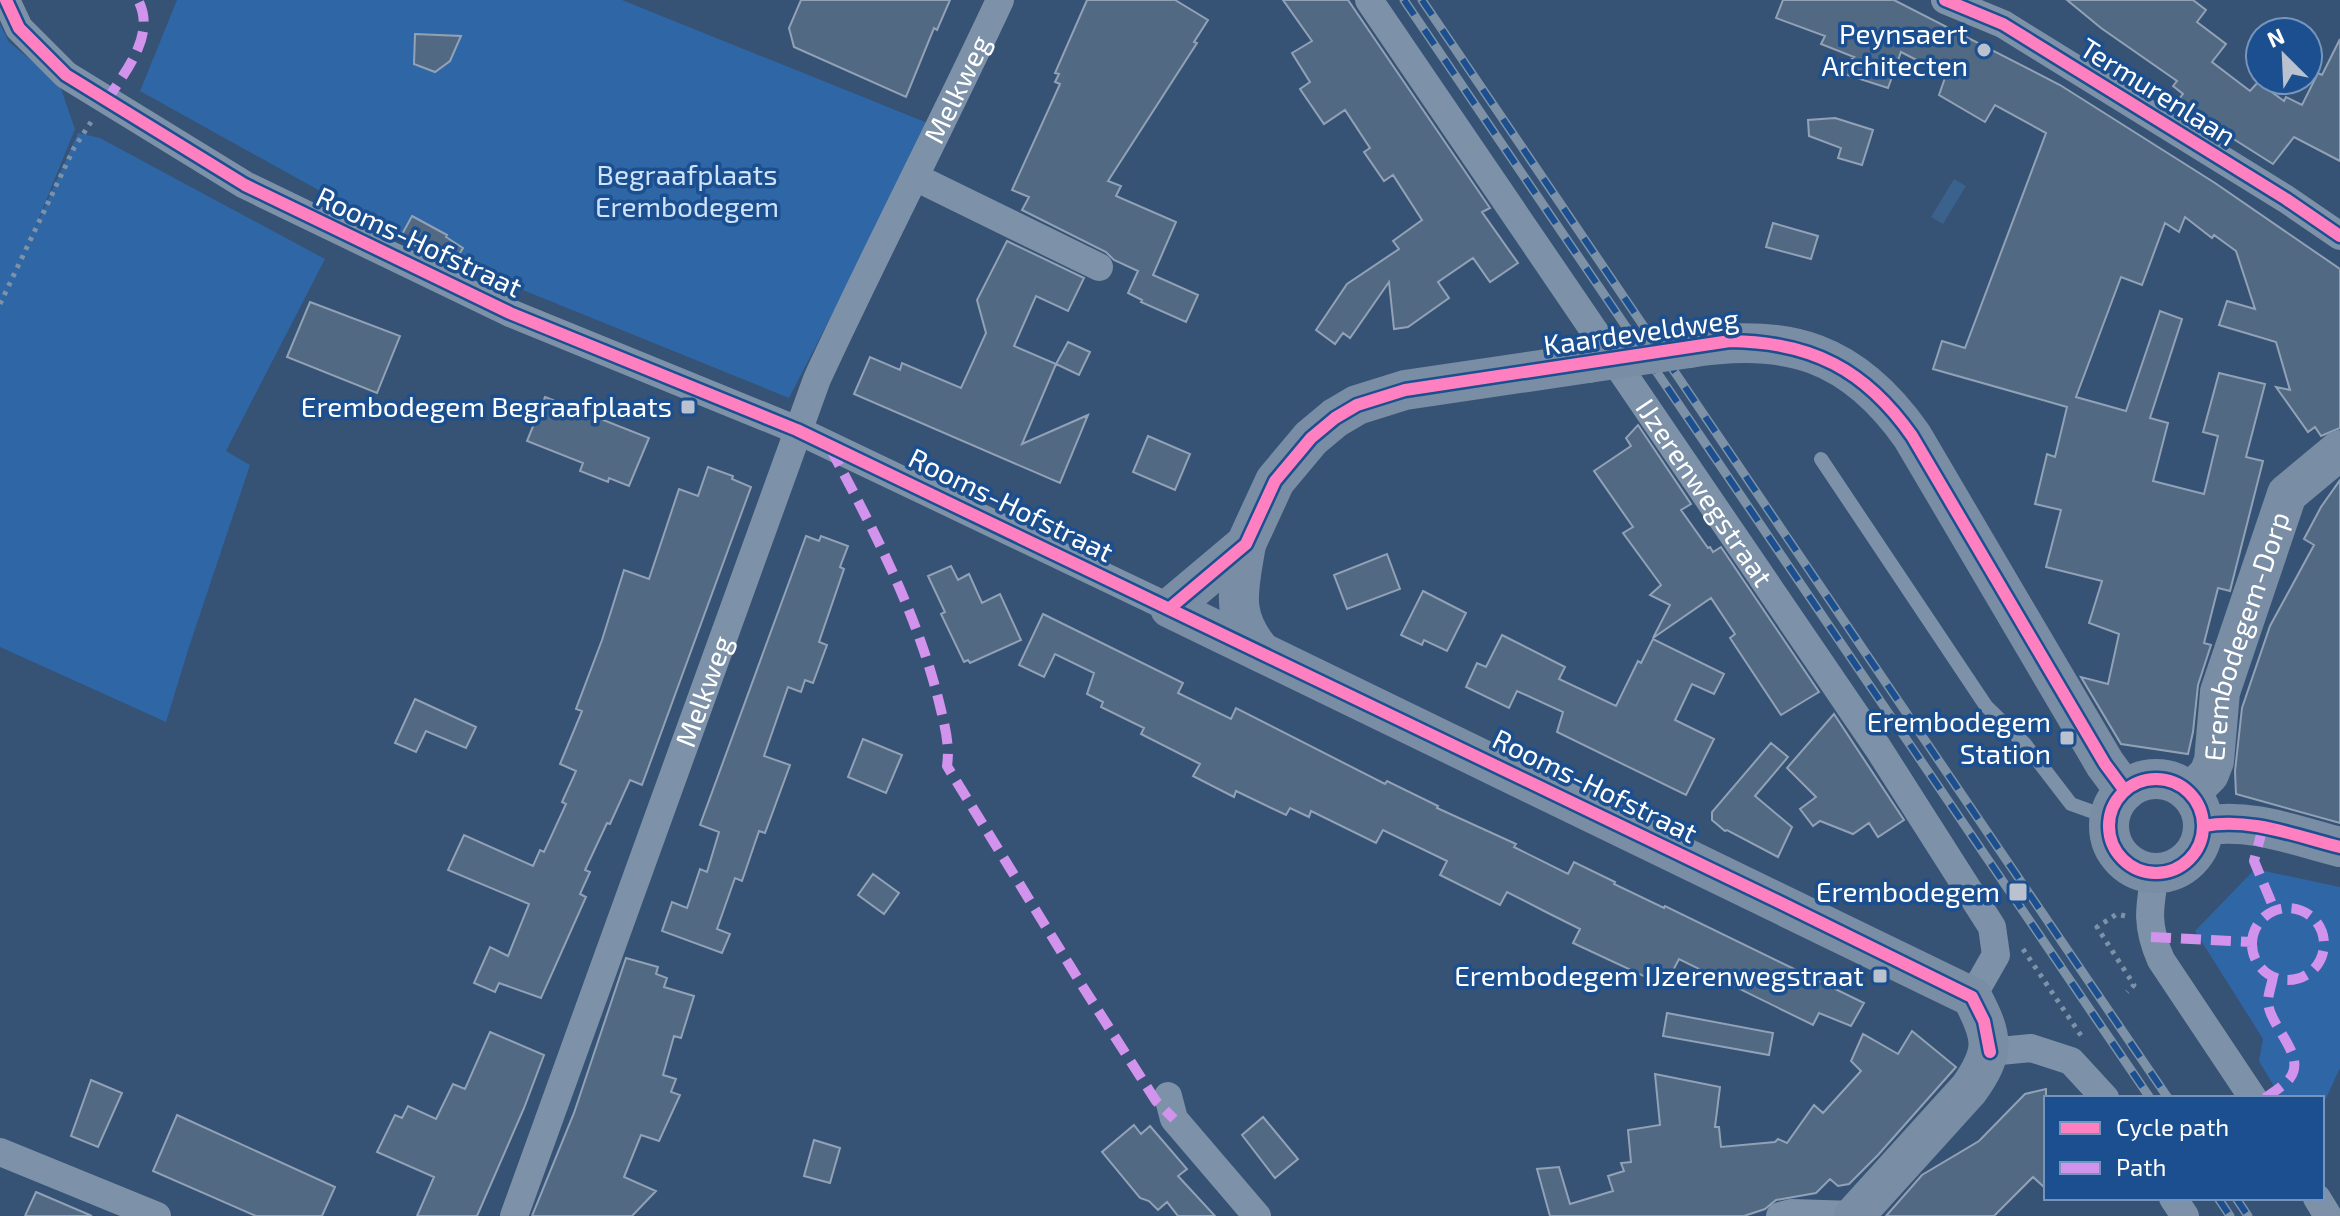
<svg xmlns="http://www.w3.org/2000/svg" width="2340" height="1216" font-family="'Exo 2',sans-serif">
<style>
.green{fill:#2f66a5}
.water{fill:#3b618d}
.building{fill:#526984;stroke:#92a2b6;stroke-width:2}
.lines{fill:none;stroke-linecap:round;stroke-linejoin:round}
.path{stroke:#7d92a8;stroke-width:5;stroke-dasharray:4 6;stroke-linecap:butt}
.lane{stroke:#7d92a8;stroke-width:14}
.street{stroke:#7d92a8;stroke-width:28}
.secondary{stroke:#798da4;stroke-width:40}
.rail-casing{stroke:#7e92a7;stroke-width:9}
.rail{stroke:#1b4f8f;stroke-width:6;stroke-dasharray:18;stroke-linecap:butt}
.secondary-bridge{stroke:#798da4;stroke-width:40}
.quiet{stroke:#d193ec;stroke-width:10;stroke-dasharray:20 10;stroke-linecap:butt}
.cycleway-casing{stroke:#1b4f8f;stroke-width:17}
.cycleway{stroke:#ff80c0;stroke-width:12}
.poi-dot{fill:#b9c2ce;stroke:#1b4f8f;stroke-width:3}
.labels{text-anchor:middle;stroke-width:7;stroke-linejoin:round;paint-order:stroke}
.poi-label{font-size:28px;fill:#fff;stroke:#1b4f8f;text-anchor:end}
.street-label{font-size:28px;fill:#fff;stroke:#1b4f8f}
.park-label{font-size:28px;fill:#cfe3fa;stroke:#1b4f8f}
</style>
<rect width="100%" height="100%" fill="#365274"/>
<!-- green -->
<path class="green" d="M177 0H622L930 124 789 398 459 264 403 237 140 91Z
M0 24 9 42 59 83 75 129 32 235 78 133 100 138 325 259 226 451 250 465 189 647 166 722 0 647Z
M2255 869 2340 887V1068L2322 1107V1098H2281L2259 1061 2263 1039 2195 931Z"/>
<!-- water -->
<path class="water" d="M1954 179 1966 186 1943 224 1931 217Z"/>
<!-- building -->
<path class="building" d="M801 0H950L937 30 934 28 906 97 794 47 789 28Z
M1087 0H1175L1208 20 1194 42 1197 43 1108 181 1121 186 1116 196 1176 222 1153 275 1198 295 1186 322 1141 302 1142 300 1128 293 1138 271 1114 260 1106 252 1022 210 1029 197 1012 190 1060 84 1055 82 1059 74 1055 73Z
M1283 0H1348L1490 208 1482 212 1518 263 1490 282 1473 258 1438 282 1449 298 1408 327 1394 329 1389 282 1350 338 1343 333 1335 344 1316 330 1347 284 1399 249 1393 241 1422 220 1393 175 1384 181 1364 152 1370 148 1345 110 1324 124 1300 89 1310 82 1292 53 1312 41Z
M1783 0H1894L2060 85 2215 183 2340 269V428L2321 436 2315 427 2308 432 2276 387 2290 390 2276 342 2219 325 2227 301 2255 309 2236 251 2214 235 2212 238 2185 217 2179 232 2165 223 2142 285 2121 277 2076 397 2126 411 2160 311 2182 319 2150 418 2168 423 2153 481 2204 494 2218 436 2203 432 2219 373 2265 384 2246 457 2263 461 2230 591 2218 588 2204 643 2211 645 2198 685 2193 732 2188 754 2121 744 2081 677 2108 684 2119 634 2089 623 2102 581 2046 567 2061 510 2035 504 2047 454 2055 457 2067 407 1933 369 1942 341 1965 348 2046 133 1995 105 1985 122 1939 95 1946 75 1901 52 1888 88 1835 71 1854 57 1821 44 1825 36 1776 18Z
M2067 0H2193L2206 10 2197 22 2226 44 2212 62 2250 91 2258 82 2284 101 2286 97 2302 105 2318 73 2322 75 2340 39V161L2294 137 2273 164 2205 121 2178 100 2183 94 2173 86 2177 81 2101 28Z
M415 34 461 36 450 61 435 72 414 64Z
M1835 118 1873 130 1862 165 1838 158 1841 148 1809 136 1808 120Z
M412 216 447 235 446 237 463 248 453 264 400 238Z
M1773 223 1818 236 1811 259 1766 247Z
M1007 241 1084 278 1068 311 1036 296 1014 346 1056 364 1022 444 1088 415 1060 483 854 394 870 357 900 370 902 363 961 388 986 333 977 300Z
M310 302 400 336 377 393 287 357Z
M1068 342 1090 352 1079 375 1056 364Z
M545 397 649 438 629 486 609 478 608 482 580 471 583 463 527 441Z
M1638 425 1691 504 1681 510 1708 548 1710 547 1713 552 1721 547 1819 692 1781 715 1730 638 1735 634 1711 598 1653 638 1670 605 1650 595 1661 585 1623 533 1633 527 1594 471 1631 446 1626 438Z
M1148 436 1190 454 1175 490 1133 472Z
M708 467 733 476 732 479 751 487 642 785 630 780 610 824 607 823 585 870 590 872 580 894 586 897 541 998 499 983 495 992 474 983 490 947 508 956 529 904 448 870 464 835 533 866 540 850 544 852 566 804 562 802 576 771 560 764 582 711 576 709 602 640 624 570 649 579 679 489 698 496Z
M2340 480V823L2236 794 2235 771 2242 708 2270 626 2314 545 2304 539 2321 507Z
M806 536 819 541 821 536 848 546 840 567 844 569 819 642 827 645 813 683 805 680 801 692 788 687 764 756 790 765 765 833 759 831 742 881 735 878 717 929 730 934 722 953 662 931 672 902 687 908 700 869 707 872 719 832 700 825Z
M1387 554 1400 589 1347 609 1334 575Z
M951 566 958 580 969 574 982 603 1000 594 1021 640 970 663 968 660 964 662 941 614 945 612 928 576Z
M1423 591 1466 613 1447 651 1424 640 1422 645 1401 635Z
M1043 614 1183 683 1178 693 1231 719 1236 708 1385 784 1387 781 1438 806 1437 808 1516 844 1514 847 1568 874 1574 862 1615 882 1614 884 1664 908 1665 906 1864 1003 1851 1026 1819 1013 1813 1025 1679 959 1665 986 1573 943 1580 929 1546 912 1507 892 1500 905 1440 875 1447 861 1383 830 1376 843 1311 811 1309 817 1290 808 1286 815 1236 791 1234 797 1193 776 1200 764 1141 734 1144 728 1101 707 1103 702 1087 694 1094 673 1055 654 1044 677 1019 665Z
M1502 635 1565 667 1559 679 1616 706 1638 661 1641 663 1653 639 1724 674 1714 694 1692 684 1675 720 1714 739 1686 795 1557 732 1563 712 1517 691 1509 708 1466 687 1477 663 1486 667Z
M415 699 476 727 466 748 426 731 416 752 395 743Z
M1834 714 1904 820 1878 837 1869 823 1853 834 1820 821 1813 826 1800 809 1816 797 1787 768Z
M863 739 902 755 886 793 848 777Z
M1771 743 1788 757 1755 796 1792 827 1778 857 1727 830 1725 831 1712 820V812Z
M873 874 899 893 884 914 858 895Z
M626 958 658 967 656 974 667 978 664 987 694 996 681 1038 674 1036 663 1075 676 1079 671 1092 680 1095 659 1141 641 1135 624 1177 656 1191 632 1216H532L574 1113Z
M1667 1013 1773 1033 1769 1055 1663 1036Z
M1912 1031 1956 1067 1878 1155 1849 1184 1838 1186 1830 1179 1816 1193 1776 1200 1765 1209 1744 1216H1550L1537 1169 1559 1167 1570 1204 1613 1191 1608 1176 1624 1171 1621 1163 1631 1162 1628 1130 1660 1125 1655 1074 1720 1087 1715 1127H1719L1721 1147 1775 1142 1778 1139 1787 1143 1814 1105 1823 1113 1861 1071 1851 1061 1863 1034 1898 1054Z
M490 1032 544 1055 524 1108 477 1216H417L434 1177 377 1152 395 1115 402 1118 408 1106 436 1119 453 1084 465 1089Z
M91 1080 122 1093 98 1147 71 1136Z
M2046 1089V1189L2033 1177 1994 1216H1886L1922 1175 1979 1141 2025 1094Z
M177 1115 335 1187 322 1216H256L153 1171Z
M1263 1117 1298 1159 1275 1178 1242 1135Z
M1134 1125 1141 1134 1150 1126 1187 1169 1178 1176 1215 1216H1178L1167 1202 1158 1210 1149 1201 1140 1198 1102 1152Z
M814 1140 840 1148 830 1183 804 1176Z
M36 1192 92 1216H25Z"/>
<g class="lines">
<!-- path -->
<path class="path" d="M0 304 74 148 91 122
M2125 916 2117 914 2097 927 2134 985 2127 992
M2023 949 2082 1037"/>
<!-- lane -->
<path class="lane" d="M1821 459 1986 706 2025 744 2071 804 2110 818"/>
<!-- street -->
<g class="street">
<path d="M6 0 19 28 66 75 245 185 510 313 797 430 1170 608"/>
<path id="s1" d="M1369 0 1878 748 1992 927 1996 955 1972 997"/>
<path d="M1945 0 2003 24 2286 199 2340 236"/>
<path d="M915 177 1099 267"/>
<path d="M2155 874C2149 909 2146 926 2161 960L2253 1098"/>
<path d="M1990 1052 2031 1048 2071 1061 2105 1098"/>
<path d="M1168 1096 1174 1119 1257 1216"/>
<path d="M0 1152 157 1216"/>
<path d="M2173 1198 2185 1216"/>
<path d="M2317 1198 2328 1216"/>
<path id="s2" d="M514 1216 817 379C876 251 941 127 1000 0"/>
<path d="M1780 1216 1791 1213 1855 1215"/>
</g>
<!-- secondary -->
<g class="secondary">
<path d="M1689 348C1788 332 1853 352 1912 436L2105 764 2125 791"/>
<path d="M1588 363 1405 390 1357 405 1335 418 1311 438 1275 481 1246 544 1170 608 1972 997C1993 1037 1996 1051 1969 1089L1854 1216"/>
<path d="M1246 544C1239 589 1229 614 1261 652"/>
<circle cx="2156" cy="826" r="47"/>
<path id="s3" d="M2190 793 2209 774 2214 761 2220 692 2287 494 2340 450"/>
<path d="M2204 826C2249 817 2296 836 2340 847"/>
</g>
<!-- rail casing -->
<g class="rail-casing">
<path id="rail" d="M1404 0 2150 1098
M1422 0 2168 1098
M2218 1198 2230 1216
M2236 1198 2248 1216"/>
</g>
<!-- rail -->
<use href="#rail" class="rail"/>
<!-- secondary-bridge -->
<path class="secondary-bridge" d="M1588 363 1689 348"/>
<!-- quiet -->
<path class="quiet" d="M106 102C124 72 157 36 138 0
M830 448C874 530 918 615 940 706 945 727 950 745 947 766L1083 987 1156 1101 1174 1119
M2263 827 2254 861 2275 911
M2252 944a36 36 0 1 1 72 0a36 36 0 1 1-72 0Z
M2151 937 2252 942
M2265 1098C2273 1092 2284 1086 2290 1078 2307 1055 2269 1026 2268 1002 2268 994 2272 984 2273 976"/>
<!-- cycleway casing -->
<g class="cycleway-casing">
<path id="cycleway" d="M6 0 19 28 66 75 245 185 510 313 797 430 1777 901 1972 997 1984 1021 1990 1052
M1945 0 2003 24 2286 199 2340 236
M1170 608 1246 544 1275 481 1311 438 1335 418 1357 405 1405 390 1730 341C1811 342 1865 369 1912 436L2105 764 2125 791
M2109 826a47 47 0 1 1 94 0a47 47 0 1 1-94 0Z
M2204 826C2249 817 2296 836 2340 847"/>
</g>
<!-- cycleway -->
<use href="#cycleway" class="cycleway"/>
</g>
<!-- markers -->
<g class="poi-dot">
<circle cx="1984" cy="50" r="8"/>
<rect x="680" y="399" width="16" height="16" rx="4"/>
<rect x="2059" y="730" width="16" height="16" rx="4"/>
<rect x="2008" y="882" width="20" height="20" rx="4"/>
<rect x="1872" y="968" width="16" height="16" rx="4"/>
</g>
<g class="labels">
<!-- poi labels -->
<g class="poi-label">
<text x="1968" y="44">Peynsaert<tspan x="1968" dy="32">Architecten</tspan></text>
<text x="672" y="417">Erembodegem Begraafplaats</text>
<text x="2051" y="732">Erembodegem<tspan x="2051" dy="32">Station</tspan></text>
<text x="2000" y="902">Erembodegem</text>
<text x="1864" y="986">Erembodegem IJzerenwegstraat</text>
</g>
<!-- street labels -->
<g class="street-label">
<text dy="10" stroke="none"><textPath href="#s2" startOffset="1212">Melkweg</textPath></text>
<text transform="translate(2158 92) rotate(32)" y="10">Termurenlaan</text>
<text transform="translate(419 242) rotate(25)" y="10">Rooms-Hofstraat</text>
<text transform="translate(1641 332) rotate(-8)" y="10">Kaardeveldweg</text>
<text dy="10" stroke="none"><textPath href="#s1" startOffset="596">IJzerenwegstraat</textPath></text>
<text transform="translate(1011 505) rotate(26)" y="10">Rooms-Hofstraat</text>
<text dy="10" stroke="none"><textPath href="#s3" startOffset="170">Erembodegem-Dorp</textPath></text>
<text dy="10" stroke="none"><textPath href="#s2" startOffset="558">Melkweg</textPath></text>
<text transform="translate(1595 786) rotate(26)" y="10">Rooms-Hofstraat</text>
</g>
<!-- park labels -->
<g class="park-label">
<text x="687" y="185">Begraafplaats<tspan x="687" dy="32">Erembodegem</tspan></text>
</g>
</g>
<!-- legend -->
<rect x="2044" y="1096" width="280" height="104" fill="#1b4f8f" stroke="#7695bc" stroke-width="2"/>
<rect x="2060" y="1122" width="40" height="12" fill="#ff80c0" stroke="#7695bc" stroke-width="2"/>
<text x="2116" y="1136" font-size="24" fill="#ffffff">Cycle path</text>
<rect x="2060" y="1162" width="40" height="12" fill="#d193ec" stroke="#7695bc" stroke-width="2"/>
<text x="2116" y="1176" font-size="24" fill="#ffffff">Path</text>
<!-- north arrow -->
<g transform="translate(2284 56) rotate(336)"><circle r="38" fill="#1b4f8f" stroke="#7695bc" stroke-width="2"/>
<path d="M0-6L14 30L0 20L-14 30Z" fill="#b9c2ce"/>
<text y="-12" font-size="22" font-weight="bold" text-anchor="middle" fill="#ffffff">N</text>
</g>
</svg>
